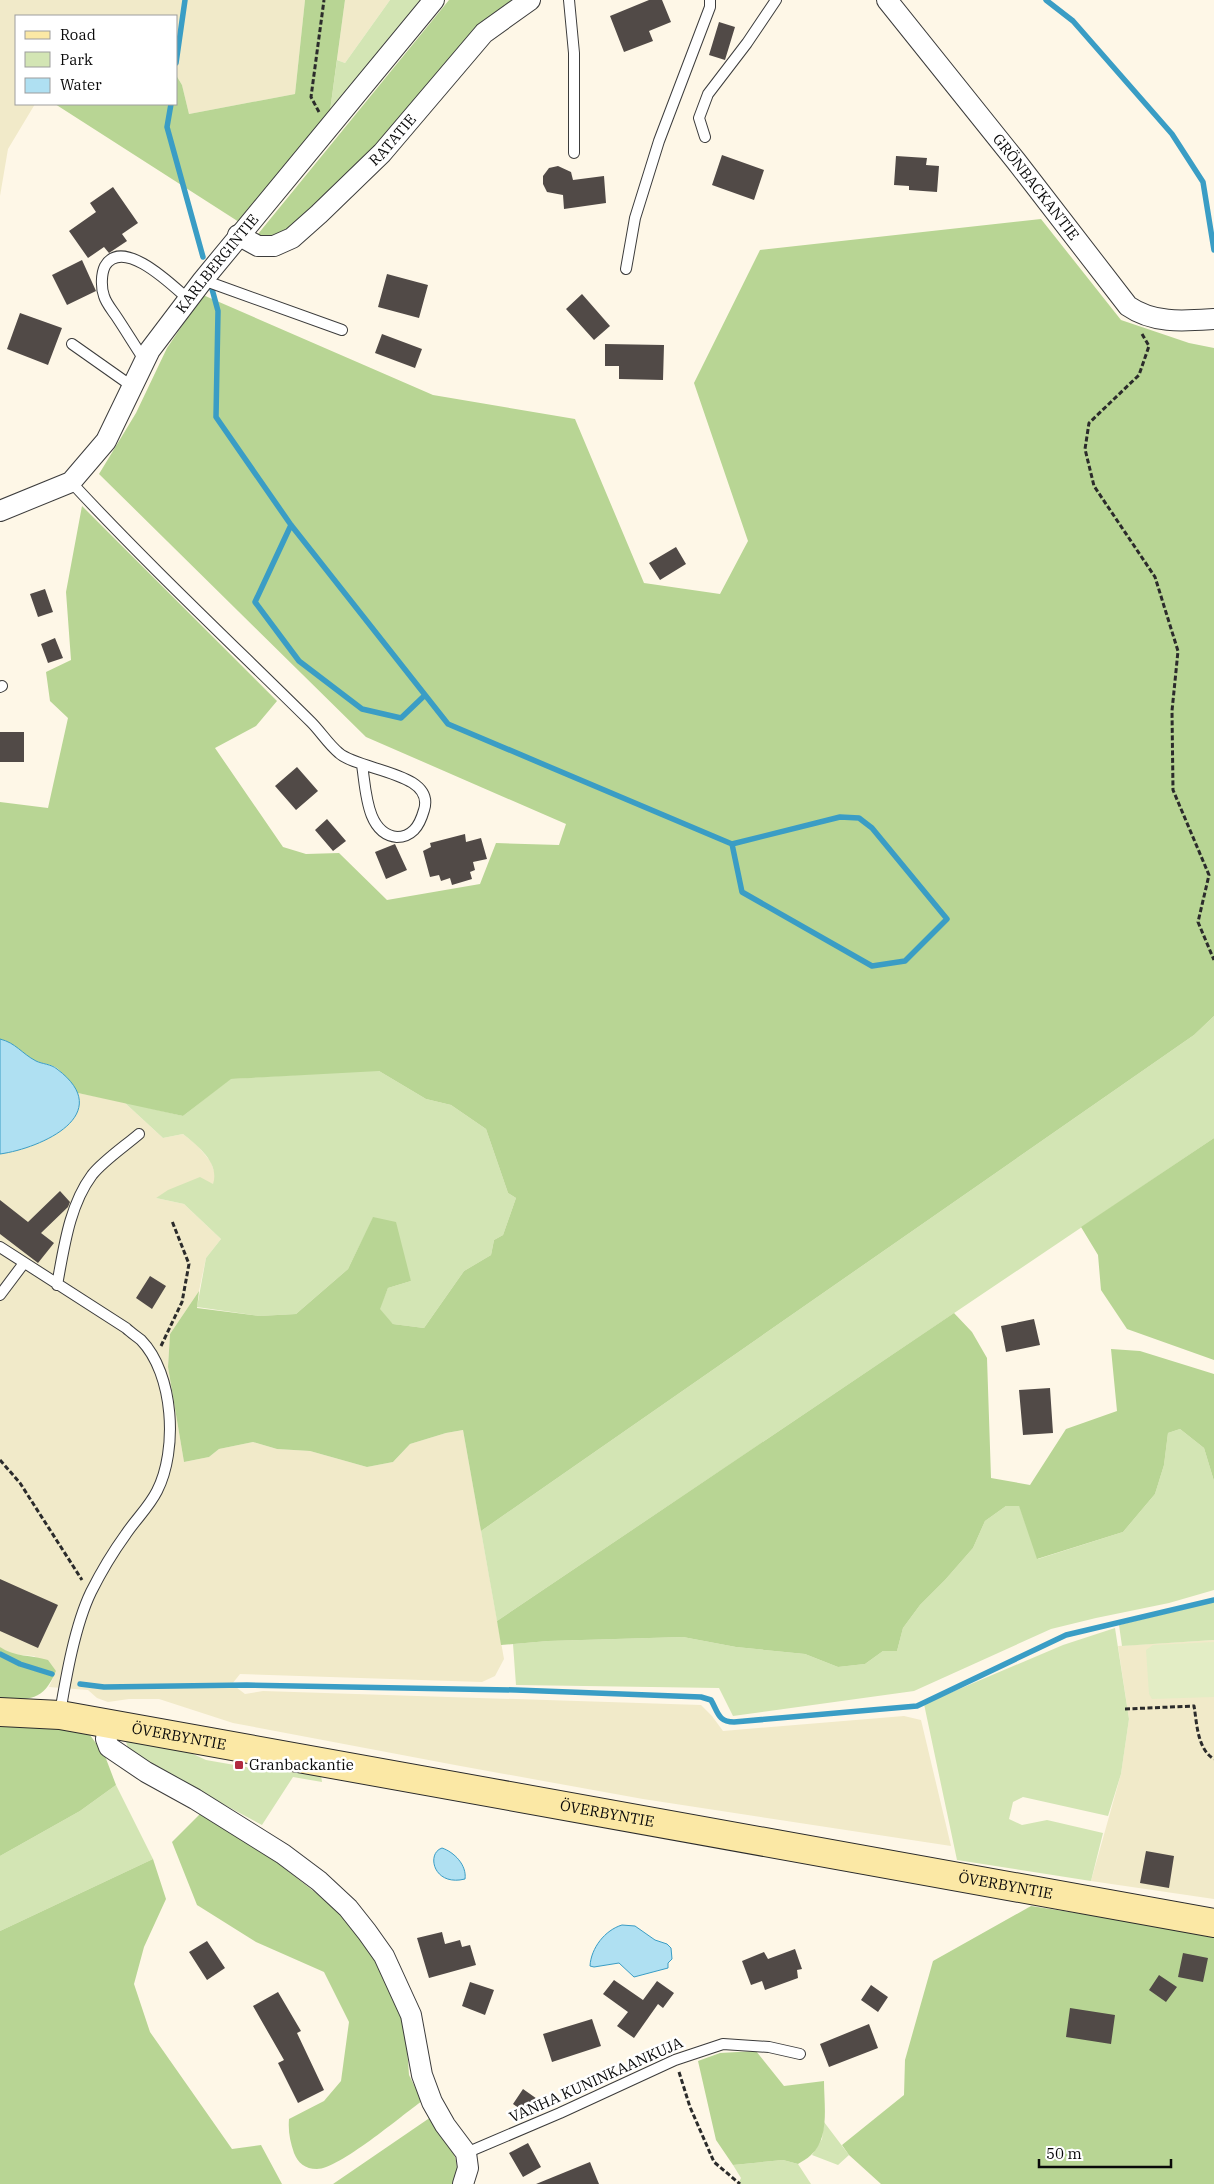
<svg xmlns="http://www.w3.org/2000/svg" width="1214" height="2184" font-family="'IBM Plex Serif',serif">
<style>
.farmland{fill:#f1eac9}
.green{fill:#d3e5b4}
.forest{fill:#b8d594}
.pitch{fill:#e3edc5}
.water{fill:#afe0f2;stroke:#3a9dc5}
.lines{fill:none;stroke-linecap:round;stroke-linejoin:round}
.stream{stroke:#3a9dc5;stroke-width:5.5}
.building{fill:#514a47}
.lane-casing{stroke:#3c3c3c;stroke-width:12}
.street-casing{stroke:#3c3c3c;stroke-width:22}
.secondary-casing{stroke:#2b2b2b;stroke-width:30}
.path{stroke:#2b2b2b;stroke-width:3;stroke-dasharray:5 2.5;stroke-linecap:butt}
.lane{stroke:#fff;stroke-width:10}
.street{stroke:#fff;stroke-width:20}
.secondary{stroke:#fbe8a5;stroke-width:28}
.poi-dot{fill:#b12a3f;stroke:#fff;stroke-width:2}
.labels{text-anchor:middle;stroke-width:5;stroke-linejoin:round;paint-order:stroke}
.street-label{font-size:15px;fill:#090909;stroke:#fff}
.poi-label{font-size:15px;fill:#090909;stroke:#fff;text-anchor:start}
</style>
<rect width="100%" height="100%" fill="#fef7e7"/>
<!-- farmland -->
<path class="farmland" d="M0 0H305L295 94 189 114 182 85 176 75V16H16V104H35L8 149 0 196Z
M345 0H390L345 63 337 60Z
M0 1039 78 1093 124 1102 163 1138 183 1134 197 1145 211 1162 216 1177 213 1185 156 1198 184 1204 221 1239 206 1258 199 1291 170 1334 168 1367 184 1462 209 1457 219 1449 253 1442 277 1449 310 1451 367 1467 393 1462 410 1444 446 1433 463 1430 504 1659 495 1676 482 1682 240 1674 232 1684 245 1694 263 1691 701 1705 712 1716 723 1731 904 1716 921 1720 951 1846 643 1799 455 1765 233 1723 159 1699H129L108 1702 97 1698 88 1690 49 1687 56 1671 34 1656 9 1654 0 1647Z
M1214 1640V1899L1091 1881 1121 1774 1129 1719 1118 1646Z"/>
<!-- green -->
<path class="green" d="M390 0H423L330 111 337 60 345 63Z
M1214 1016V1138L497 1621 481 1531 1194 1035Z
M360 1071H379L426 1099 451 1105 486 1129 508 1193 516 1198 503 1235 494 1240 491 1255 464 1271 424 1328 393 1324 379 1309 388 1288 411 1281 373 1218 348 1269 296 1314 259 1316 197 1307 206 1258 221 1239 184 1204 156 1198 168 1190 200 1177 213 1184C220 1163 198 1146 183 1134L163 1138 124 1102 183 1116 230 1079Z
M1180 1429 1204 1448 1214 1481V1590L1169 1603 1096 1618 1051 1629 914 1691 733 1716 719 1688 516 1685 513 1644 548 1641 683 1637 736 1647 805 1654 838 1667 865 1664 883 1651H897L903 1628 920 1605 945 1580 973 1548 985 1521 1006 1506 1019 1505 1038 1559 1123 1532 1155 1494 1164 1465 1168 1433Z
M1214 1602V1640L1122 1646 1119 1625Z
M1115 1628 1129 1719 1121 1774 1108 1816 1023 1797 1013 1802 1009 1819 1022 1825 1047 1820 1103 1833 1091 1881 957 1860 924 1704 1063 1645Z
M132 1737 178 1747 206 1760 258 1769 321 1775 322 1782 293 1777 262 1825 130 1754 126 1742Z
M116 1785 153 1859 0 1931V1856L80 1811Z
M824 2122 849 2155 838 2165 812 2155 822 2139Z
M783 2160 798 2164 811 2184H836H738L741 2178 733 2165Z"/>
<!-- forest -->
<path class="forest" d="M305 0H345L330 111 239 222 55 104H176V75L182 85 189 114 295 94Z
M449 0H519L474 29 377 147 302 223 268 241 258 234Z
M1041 219 1121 320 1189 343 1214 348V1016L1194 1035 481 1531 463 1430 446 1433 410 1444 393 1462 367 1467 310 1451 277 1449 253 1442 219 1449 209 1457 184 1462 168 1367 170 1334 199 1291 197 1308 259 1316 296 1314 348 1269 373 1217 396 1222 411 1281 388 1288 380 1309 393 1324 424 1328 464 1271 491 1255 494 1240 503 1235 516 1198 508 1193 486 1129 451 1105 426 1099 379 1071 231 1079 183 1116 78 1093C72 1085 66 1076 58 1069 52 1064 43 1064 36 1061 21 1054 17 1044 0 1039V802L48 808 68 718 50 701 46 672 71 660 66 592 82 506 277 701 256 726 215 748 283 847 306 854 339 853 387 900 480 884 496 843 559 845 566 824 366 737 99 474 136 413 167 348 203 295 433 395 575 419 644 583 720 594 748 541 694 383 760 250Z
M1214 1138V1360L1127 1329 1101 1290 1098 1255 1081 1227Z
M954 1313 972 1332 987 1358 991 1478 1030 1485 1066 1429 1117 1411 1111 1349 1140 1351 1214 1374V1481L1204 1448 1180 1429 1168 1433 1164 1465 1155 1494 1123 1532 1037 1559 1019 1506H1006L985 1521 973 1548 945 1580 920 1605 903 1628 897 1651H883L865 1664 838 1667 805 1654 736 1647 683 1637 548 1641 501 1645 497 1621Z
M0 1647C14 1657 32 1655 48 1660L56 1671C43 1702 30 1699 0 1700Z
M0 1725 69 1730 90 1735 105 1756 116 1785 80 1811 0 1856Z
M200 1814 275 1861 339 1911 374 1958 405 2020 409 2075 422 2101C401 2116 339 2169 317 2169 305 2169 298 2163 294 2153 290 2141 288 2132 289 2119L324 2101 341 2081 349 2022 324 1972 256 1942 197 1905 172 1842Z
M153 1859 166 1899 144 1947 134 1984 150 2032 232 2149 261 2145 282 2184H0V1931Z
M1031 1906 1214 1934V2184H881L849 2155 842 2145 904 2095 905 2060 933 1961Z
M756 2051 784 2086 824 2081C824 2104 830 2139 811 2155 807 2159 802 2161 798 2164L783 2160 733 2165 716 2140 698 2061 720 2053Z
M431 2117C444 2138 466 2159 453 2184H333Z"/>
<!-- pitch -->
<path class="pitch" d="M1214 1642V1697L1152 1699 1149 1694 1146 1650 1153 1645Z"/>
<!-- water -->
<path class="water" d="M0 1039C16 1043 21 1053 36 1061 42 1064 51 1064 57 1069 117 1114 42 1148 0 1154Z
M442 1848C454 1852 467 1865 465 1879 433 1887 426 1853 442 1848Z
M622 1925 635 1926 655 1940 667 1944 671 1948 672 1959 668 1963V1968L634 1977 619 1963 594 1967 590 1966C591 1948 605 1930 622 1925Z"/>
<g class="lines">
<!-- stream -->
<path class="stream" d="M1046 0 1073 21 1172 134 1203 182 1214 250
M176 63 185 0
M171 104 167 127 203 257
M212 289 218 311 216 417 291 525 448 724 732 844 742 892 872 966 905 961 947 919 872 828 859 818 840 817 732 844
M291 525 255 602 299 661 362 709 401 718 424 696
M0 1654 20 1664 52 1674
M80 1684 104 1687 247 1685 516 1690 701 1697 711 1700C718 1712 718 1722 734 1722L917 1706 1066 1635 1214 1600"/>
</g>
<!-- building -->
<path class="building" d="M649 0H662L671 22 649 31 653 41 624 52 610 16Z
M719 22 735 27 725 60 709 55Z
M722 155 764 170 754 200 712 185Z
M896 156 927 158 926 165 939 166 937 192 909 190V186L894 185Z
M558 166 571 172 573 180 604 176 606 203 564 209 563 195 547 192 543 184V176L549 168Z
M113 187 138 223 122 234 127 241 109 253 104 247 88 258 69 231 96 212 90 203Z
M82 260 96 291 67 305 52 275Z
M387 274 428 285 419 318 378 307Z
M582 294 610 326 594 340 566 309Z
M20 313 62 328 48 365 7 349Z
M382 334 422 349 415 368 375 353Z
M605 344 664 345 663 380 619 379V366H605Z
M676 547 686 564 660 580 649 563Z
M45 589 53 612 38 617 30 594Z
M55 638 63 658 48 663 41 644Z
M0 732H24V762H0Z
M297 767 318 791 296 810 275 786Z
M327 819 346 841 333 851 315 830Z
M465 834 466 842 481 838 487 859 473 862 475 870 470 872 472 879 452 885 450 878 441 881 439 875 430 877 423 851 431 847 430 843Z
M395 844 407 870 386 879 375 852Z
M60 1191 70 1202 68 1207 41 1233 54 1243 38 1263 0 1234V1200L28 1222Z
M150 1276 166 1286 152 1309 136 1298Z
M1034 1319 1040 1345 1006 1352 1001 1326Z
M1050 1388 1053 1433 1023 1435 1019 1390Z
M0 1579 58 1605 38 1648 0 1631Z
M1146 1851 1174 1856 1169 1888 1140 1883Z
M442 1932 445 1944 460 1940 462 1947 470 1945 476 1965 429 1978 417 1938Z
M207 1941 225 1968 207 1980 189 1952Z
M795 1949 802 1969 797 1970 798 1978 765 1990 762 1981 751 1985 742 1961 764 1952 768 1959Z
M1183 1953 1208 1958 1203 1982 1178 1977Z
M1159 1975 1177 1987 1166 2002 1149 1990Z
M614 1980 643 2000 657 1981 674 1993 663 2008 658 2004 634 2038 617 2026 628 2012 603 1994Z
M470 1982 494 1990 485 2015 462 2006Z
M871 1985 888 1997 878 2012 861 2000Z
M278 1992 301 2031 297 2033 324 2090 298 2103 278 2063 284 2060 253 2006Z
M1070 2008 1115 2015 1111 2044 1066 2037Z
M592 2019 601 2046 552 2062 543 2034Z
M869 2024 878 2048 829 2067 820 2044Z
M523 2089 540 2101 530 2116 513 2104Z
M528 2143 541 2167 523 2177 509 2153Z
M590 2162 599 2184H536Z"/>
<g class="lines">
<!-- lane casing -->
<g class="lane-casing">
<path id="lane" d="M569 0 574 53V153
M705 137 699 118 708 94 747 43 776 0
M626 269 635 218 659 141 710 7V0
M203 280 342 330
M72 344 133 387
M145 361C135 346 126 331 116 316 112 310 106 303 104 296 101 288 101 274 105 266 123 236 173 286 188 299
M71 482C148 565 231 643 311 722 321 732 328 744 339 753 359 771 436 772 424 810 422 817 419 825 414 830 409 835 403 837 397 837 366 834 366 789 362 765
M0 687 2 686
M0 1247 126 1328C130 1332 136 1336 141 1340 174 1374 178 1450 157 1491 149 1507 136 1519 126 1534 113 1552 101 1572 91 1592 75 1625 66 1677 60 1713
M57 1285C64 1248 69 1206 92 1175 103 1161 125 1146 139 1134
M0 1295 24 1263
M466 2153 560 2113 675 2060 723 2044 769 2047 800 2054"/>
</g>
<!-- street casing -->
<g class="street-casing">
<g id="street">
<path id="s1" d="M887 0 1016 161 1128 306C1154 324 1184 321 1214 319"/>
<path id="s2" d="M238 235 258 246H274L292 238 319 214 382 153 484 33 530 0"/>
<path id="s3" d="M0 511 71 482 106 441 150 350 203 280 434 0"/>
<path d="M108 1724 106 1739 109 1747 146 1772 195 1799 283 1854 319 1881 348 1908 367 1932 384 1956 411 2015 422 2075 432 2102 445 2125 466 2153 468 2168 463 2184"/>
</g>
</g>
<!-- secondary casing -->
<g class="secondary-casing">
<g id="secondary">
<path id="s4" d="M0 1712 60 1715 1214 1923"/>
</g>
</g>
<!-- path -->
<path class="path" d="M319 112 311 97 324 0
M1142 334 1149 346 1139 375 1089 423 1085 449 1094 486 1155 577 1178 651 1172 711 1173 790 1209 875 1198 922 1214 960
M161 1346 182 1302 189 1264 172 1221
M0 1460 20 1483 82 1580
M1125 1709 1194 1706C1197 1723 1197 1749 1214 1759
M679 2072 690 2107 714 2162 740 2184"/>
<!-- lane -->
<use href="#lane" class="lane"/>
<!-- street -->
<use href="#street" class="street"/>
<!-- secondary -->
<use href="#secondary" class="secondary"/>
</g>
<!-- markers -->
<rect class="poi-dot" x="234" y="1760" width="10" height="10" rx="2.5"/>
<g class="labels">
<!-- street labels -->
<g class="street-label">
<text dy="5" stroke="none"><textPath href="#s2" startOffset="199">RATATIE</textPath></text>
<text dy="5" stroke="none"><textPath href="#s1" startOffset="239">GRÖNBACKANTIE</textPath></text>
<text dy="5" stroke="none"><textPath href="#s3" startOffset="341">KARLBERGINTIE</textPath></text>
<text dy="5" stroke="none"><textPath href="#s4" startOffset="181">ÖVERBYNTIE</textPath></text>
<text dy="5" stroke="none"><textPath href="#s4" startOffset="616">ÖVERBYNTIE</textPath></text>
<text dy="5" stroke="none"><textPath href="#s4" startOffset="1021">ÖVERBYNTIE</textPath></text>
<text transform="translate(596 2080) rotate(-24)" y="5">VANHA KUNINKAANKUJA</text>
</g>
<!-- poi labels -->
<g class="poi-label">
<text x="249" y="1770">Granbackantie</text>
</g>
</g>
<!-- legend -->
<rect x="15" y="15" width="162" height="90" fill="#ffffff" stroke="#9d9d9d"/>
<rect x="25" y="31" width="25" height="8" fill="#fbe8a5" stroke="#9d9d9d"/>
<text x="60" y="40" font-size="15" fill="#090909">Road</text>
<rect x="25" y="52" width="25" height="15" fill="#d3e5b4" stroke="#9d9d9d"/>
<text x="60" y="65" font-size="15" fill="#090909">Park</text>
<rect x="25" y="78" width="25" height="15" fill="#afe0f2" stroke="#9d9d9d"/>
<text x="60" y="90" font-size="15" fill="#090909">Water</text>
<!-- scale -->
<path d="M1039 2159v8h132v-8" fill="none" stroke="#090909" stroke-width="2.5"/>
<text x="1046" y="2159" font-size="15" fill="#090909" stroke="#ffffff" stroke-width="4" paint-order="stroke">50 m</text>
</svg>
